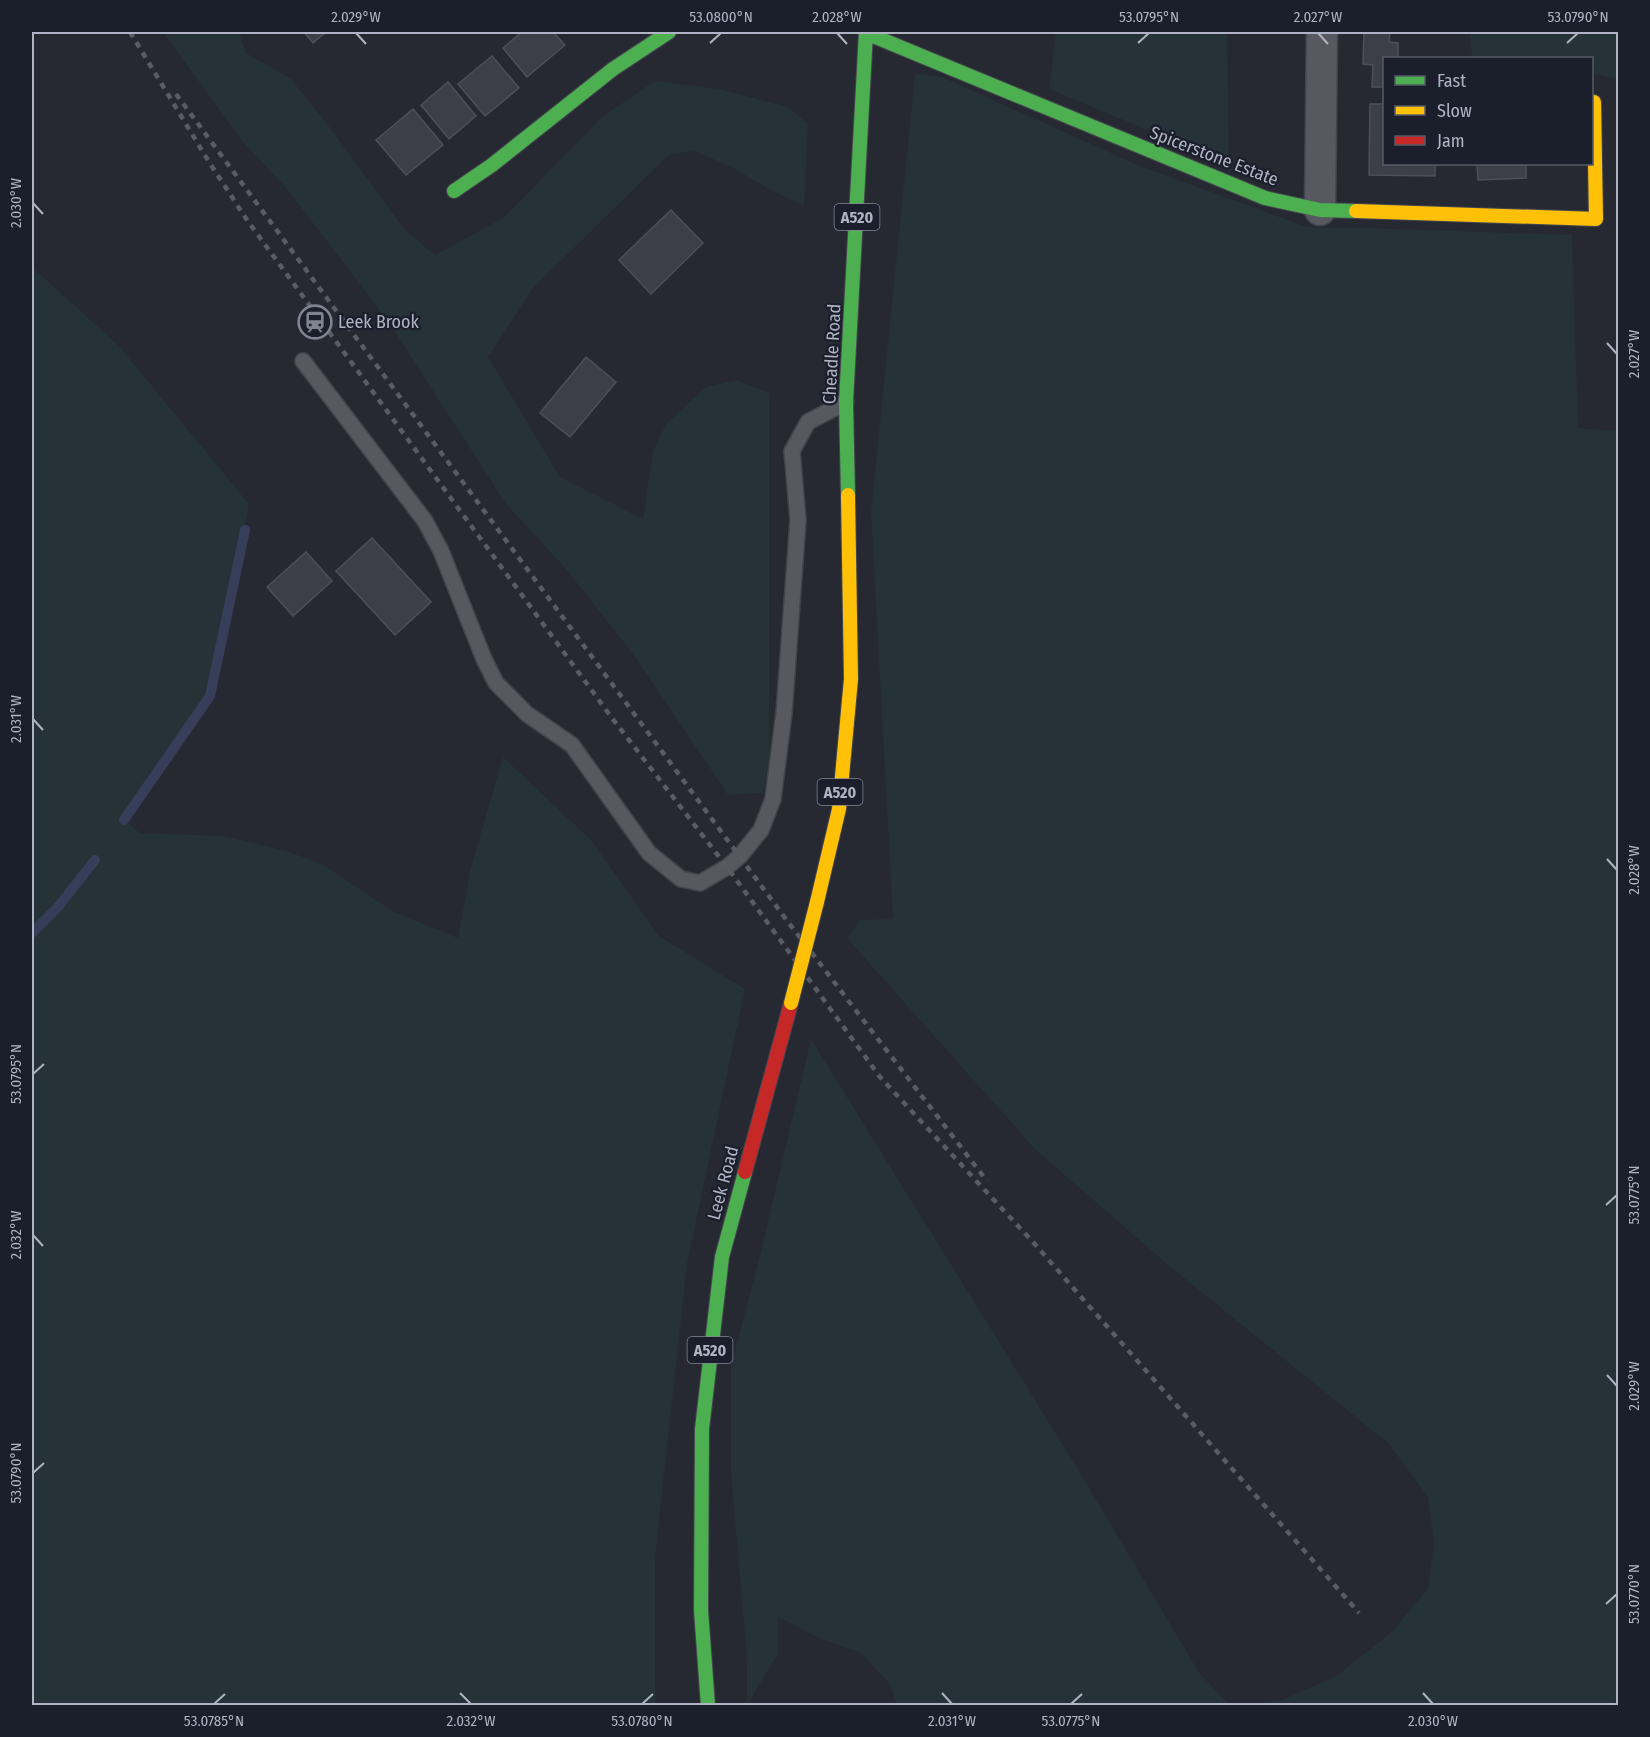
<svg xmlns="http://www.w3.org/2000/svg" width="1650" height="1737" font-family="'Fira Sans Condensed',sans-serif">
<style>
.green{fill:#253237}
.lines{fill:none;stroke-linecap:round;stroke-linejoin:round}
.stream{stroke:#373e5a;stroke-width:10}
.building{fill:#3c3f47;stroke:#4e5059;stroke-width:1.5}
.lane-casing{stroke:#42444b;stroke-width:18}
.street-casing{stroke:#42444b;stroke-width:33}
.fast-casing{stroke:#44464f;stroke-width:16}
.slow-casing{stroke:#44464f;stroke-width:16}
.jam-casing{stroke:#44464f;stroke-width:16}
.lane{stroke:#575860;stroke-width:15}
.street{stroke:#575860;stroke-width:30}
.fast{stroke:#4caf50;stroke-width:14}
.slow{stroke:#ffc107;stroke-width:14}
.jam{stroke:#c62828;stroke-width:14}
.rail{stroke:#5a5c64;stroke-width:4.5;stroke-dasharray:6 6;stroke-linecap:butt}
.slow-bridge-casing{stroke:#43454d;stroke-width:16;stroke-linecap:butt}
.slow-bridge{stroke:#ffc107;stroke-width:14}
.ticks{fill:none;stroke:#b0b3c3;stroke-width:2}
.labels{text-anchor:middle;stroke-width:4.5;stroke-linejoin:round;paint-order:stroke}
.shield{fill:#1b1e2b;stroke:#838695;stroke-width:1.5}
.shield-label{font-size:16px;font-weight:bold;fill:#b0b3c3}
.street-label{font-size:18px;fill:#b0b3c3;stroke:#1b1e2b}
.poi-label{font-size:18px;fill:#b0b3c3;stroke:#1b1e2b;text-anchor:start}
.neatline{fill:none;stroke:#b0b3c3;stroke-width:2}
.ticks-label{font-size:15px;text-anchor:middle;fill:#b0b3c3}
</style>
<rect width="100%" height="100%" fill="#262932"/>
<!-- green -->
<path class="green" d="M163 32H239L246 53 291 79 328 125 405 230 435 255 503 218 603 116 655 81 719 89 788 107 808 124 804 206 767 188 735 169 695 151 670 154 533 288 488 357 560 477 643 519 653 451 666 424 706 387 736 380 769 393V764L763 793 728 795 633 654 566 569 506 504 388 321 287 189 243 142Z
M1056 32H1227L1229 164 1049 89Z
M1470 32H1618V79L1592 74V58H1472Z
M915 74 942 77 1140 166 1307 227 1370 228 1572 235 1578 428 1618 431V1697L1612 1705H1249L1282 1700 1335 1677 1393 1631 1428 1588 1434 1544 1428 1497 1389 1444 1168 1265 1035 1149 847 938 860 920 893 919 871 512Z
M32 267 119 346 249 504 210 696 124 820 140 833 224 836 290 852 323 865 394 912 458 938 470 871 503 757 591 840 659 936 745 989 687 1264 655 1557V1705H32Z
M811 1039 1076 1466 1200 1674 1230 1705H897L890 1684 861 1653 821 1639 778 1617V1654L747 1705V1659L731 1473V1367L761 1251Z"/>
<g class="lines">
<!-- stream -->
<path class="stream" d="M124 820 210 696 245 530
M32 933 58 907 95 860"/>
</g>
<!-- building -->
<path class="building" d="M304 32H326L313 43Z
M522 32H553L565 45 527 77 503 48Z
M1364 32H1390L1389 42 1398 43V58H1384V87H1372L1373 65 1363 64Z
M492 56 519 88 485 116 458 84Z
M448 82 476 116 449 139 421 105Z
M1370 104H1384V164H1435V176L1369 175Z
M413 109 443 145 406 175 376 140Z
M1477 164H1526V178L1478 180Z
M671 210 703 243 651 294 619 260Z
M586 357 616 382 570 437 540 413Z
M372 538 431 602 395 635 336 571Z
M306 552 332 581 293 616 267 587Z"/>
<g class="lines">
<!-- lane casing -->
<g class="lane-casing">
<path id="lane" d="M303 361 425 521 441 551 484 659 496 683 527 714 572 745 649 853 681 879 700 883 727 867 740 856 761 830 773 799 784 713 798 520 792 451 808 422 846 402"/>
</g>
<!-- street casing -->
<g class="street-casing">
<path id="street" d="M1320 210 1322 32"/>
</g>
<!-- fast casing -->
<g class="fast-casing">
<path id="fast" d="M866 33 1265 198 1320 210 1356 211
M454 191 492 165 613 69 669 32
M848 495 846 402 866 32
M708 1706 701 1610 702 1429 722 1257 745 1172"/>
</g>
<!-- slow casing -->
<g class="slow-casing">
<path id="slow" d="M1356 211 1596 219 1594 102
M817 902 839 809 851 679 848 495"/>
</g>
<!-- jam casing -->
<g class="jam-casing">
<path id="jam" d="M745 1172 791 1003"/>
</g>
<!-- lane -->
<use href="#lane" class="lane"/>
<!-- street -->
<use href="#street" class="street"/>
<!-- fast -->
<use href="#fast" class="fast"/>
<!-- slow -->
<use href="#slow" class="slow"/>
<!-- jam -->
<use href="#jam" class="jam"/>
<!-- rail -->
<path class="rail" d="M130 32 209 162 247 220 612 718 727 867 880 1077 1032 1241 1359 1613
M176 94 788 922 987 1181"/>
<!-- slow-bridge casing -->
<g class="slow-bridge-casing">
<path id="slow-bridge" d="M791 1003 817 902"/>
</g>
<!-- slow-bridge -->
<use href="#slow-bridge" class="slow-bridge"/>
</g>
<!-- ticks -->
<path class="ticks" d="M356 33 366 44M837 33 847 44M1318 33 1328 44M710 43 721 33M1138 43 1149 33M1567 43 1578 33M33 203 43 214M1607 343 1617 354M33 719 43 730M1607 859 1617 870M33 1074 44 1064M1606 1205 1617 1195M33 1235 43 1246M1607 1375 1617 1386M33 1473 44 1463M1606 1604 1617 1594M460 1693 471 1704M942 1693 952 1704M1423 1693 1433 1704M214 1704 225 1694M642 1704 653 1694M1071 1704 1082 1694"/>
<!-- icons -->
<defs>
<g id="station-ring" transform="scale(1.725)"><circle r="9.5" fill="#1b1e2b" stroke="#808390" stroke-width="1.5"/><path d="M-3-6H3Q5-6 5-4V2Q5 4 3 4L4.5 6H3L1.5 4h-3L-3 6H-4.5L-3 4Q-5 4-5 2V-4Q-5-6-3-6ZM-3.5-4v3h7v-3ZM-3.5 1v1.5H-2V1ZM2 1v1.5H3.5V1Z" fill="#808390"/></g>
</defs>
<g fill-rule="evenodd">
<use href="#station-ring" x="315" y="322"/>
</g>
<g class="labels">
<!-- shield labels -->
<g class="shield">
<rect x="834.5" y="204" width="45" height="26" rx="4.5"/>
<rect x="817.5" y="779" width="45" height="26" rx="4.5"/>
<rect x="687.5" y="1337" width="45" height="26" rx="4.5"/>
</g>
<g class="shield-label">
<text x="857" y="223">A520</text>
<text x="840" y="798">A520</text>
<text x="710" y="1356">A520</text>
</g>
<!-- street labels -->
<g class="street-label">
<text transform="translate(1214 156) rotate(21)" y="6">Spicerstone Estate</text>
<text transform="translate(832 354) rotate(-87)" y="6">Cheadle Road</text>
<text transform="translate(723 1183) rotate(-75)" y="6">Leek Road</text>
</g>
<!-- poi labels -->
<g class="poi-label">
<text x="338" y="328">Leek Brook</text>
</g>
</g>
<!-- border -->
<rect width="1650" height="1737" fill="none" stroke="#1b1e2b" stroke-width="66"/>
<!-- legend -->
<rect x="1383" y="57" width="210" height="108" fill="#1b1e2b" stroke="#575a68" stroke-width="1.5"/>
<rect x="1395" y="76" width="30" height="9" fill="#4caf50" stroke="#575a68" stroke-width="1.5"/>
<text x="1437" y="87" font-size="18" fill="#b0b3c3">Fast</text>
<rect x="1395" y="106" width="30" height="9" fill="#ffc107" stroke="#575a68" stroke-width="1.5"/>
<text x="1437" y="117" font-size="18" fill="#b0b3c3">Slow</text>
<rect x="1395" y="136" width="30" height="9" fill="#c62828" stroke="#575a68" stroke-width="1.5"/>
<text x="1437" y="147" font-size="18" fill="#b0b3c3">Jam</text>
<rect x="33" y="33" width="1584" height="1671" class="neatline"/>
<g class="ticks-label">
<text x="356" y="22">2.029°W</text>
<text x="721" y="22">53.0800°N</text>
<text x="837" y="22">2.028°W</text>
<text x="1149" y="22">53.0795°N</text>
<text x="1318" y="22">2.027°W</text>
<text x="1578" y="22">53.0790°N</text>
<text transform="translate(16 203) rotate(-90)" y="5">2.030°W</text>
<text transform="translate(1634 354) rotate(-90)" y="5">2.027°W</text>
<text transform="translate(16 719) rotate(-90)" y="5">2.031°W</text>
<text transform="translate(1634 870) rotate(-90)" y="5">2.028°W</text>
<text transform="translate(16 1074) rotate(-90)" y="5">53.0795°N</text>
<text transform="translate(1634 1195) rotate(-90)" y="5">53.0775°N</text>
<text transform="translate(16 1235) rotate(-90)" y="5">2.032°W</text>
<text transform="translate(1634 1386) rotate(-90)" y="5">2.029°W</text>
<text transform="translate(16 1473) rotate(-90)" y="5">53.0790°N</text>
<text transform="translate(1634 1594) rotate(-90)" y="5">53.0770°N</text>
<text x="214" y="1726">53.0785°N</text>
<text x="471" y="1726">2.032°W</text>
<text x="642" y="1726">53.0780°N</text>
<text x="952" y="1726">2.031°W</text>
<text x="1071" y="1726">53.0775°N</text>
<text x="1433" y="1726">2.030°W</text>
</g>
</svg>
